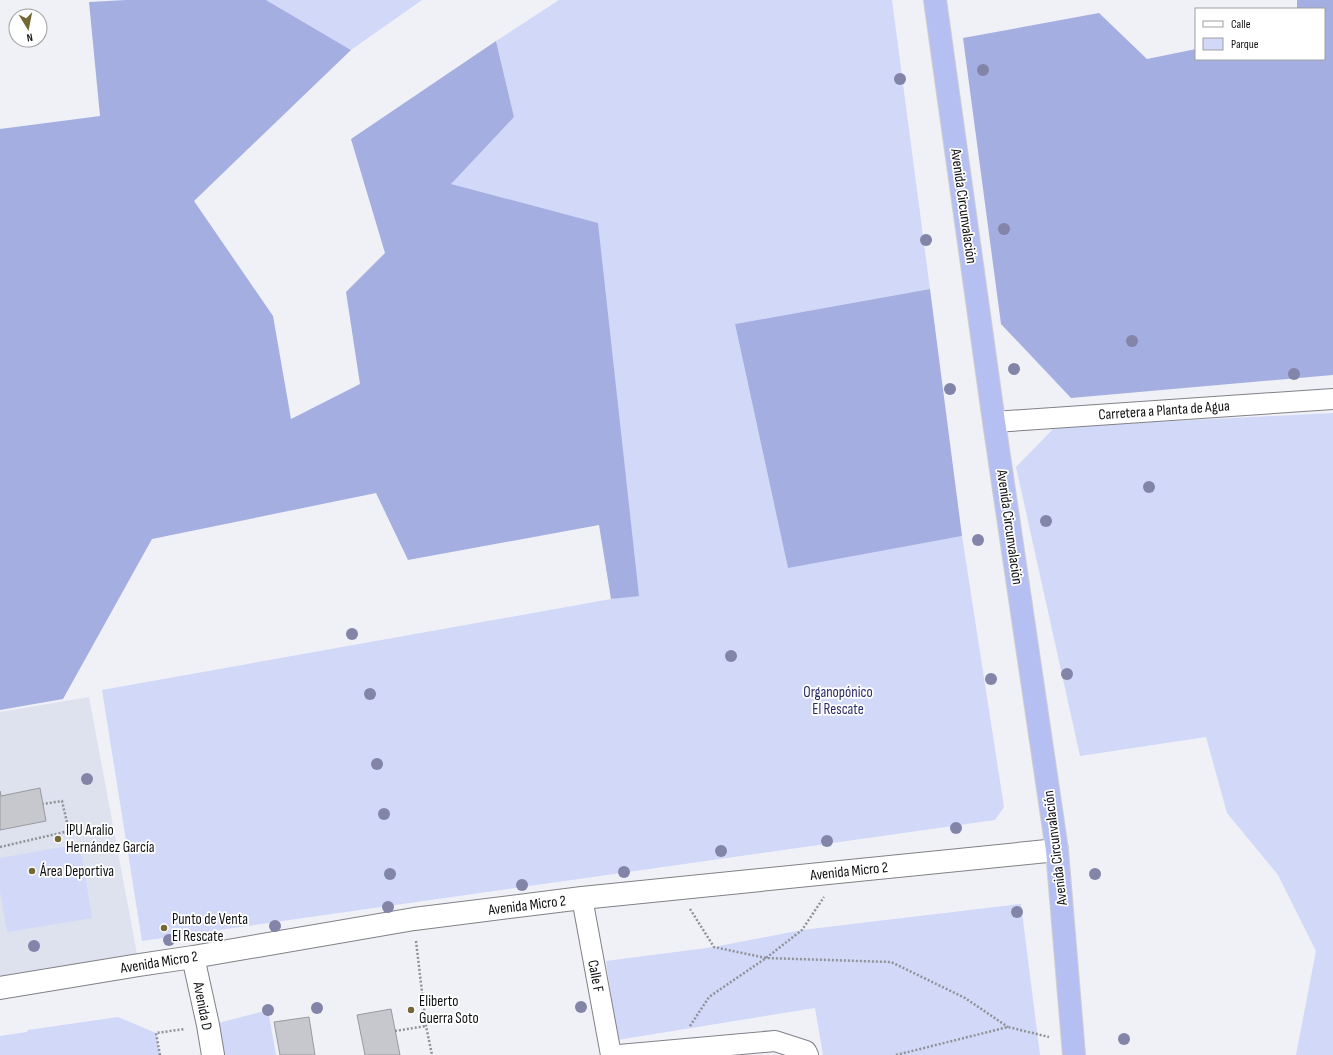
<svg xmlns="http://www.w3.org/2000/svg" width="1333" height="1055" font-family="'Sofia Sans Condensed',sans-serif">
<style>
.built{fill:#dee1ee}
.green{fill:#d2d8f8}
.forest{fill:#a4aee0}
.building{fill:#c6c8ce;stroke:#999aa0}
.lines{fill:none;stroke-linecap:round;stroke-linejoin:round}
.street-casing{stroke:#808187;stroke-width:22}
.secondary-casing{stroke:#808187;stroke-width:24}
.highway-casing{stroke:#cfcfd0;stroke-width:24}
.path{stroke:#909296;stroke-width:2.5;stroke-dasharray:2 2;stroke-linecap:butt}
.street{stroke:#fff;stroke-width:20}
.secondary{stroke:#fff;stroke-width:22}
.highway{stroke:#b6bff1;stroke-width:22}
.tree{fill:#8285a8}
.poi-dot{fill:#746835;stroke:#fff;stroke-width:1.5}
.labels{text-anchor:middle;stroke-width:3.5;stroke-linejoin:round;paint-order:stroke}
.street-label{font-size:15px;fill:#101113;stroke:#fff}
.park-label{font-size:15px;fill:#292c68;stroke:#fff}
.poi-label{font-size:15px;fill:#101113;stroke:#fff;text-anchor:start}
</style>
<rect width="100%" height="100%" fill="#eff1f7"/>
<!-- built -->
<path class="built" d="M89 697 139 965 0 988V712Z"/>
<!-- green -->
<path class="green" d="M266 0H422L351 50Z
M559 0H892L930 289 735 324 788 567 962 536 1004 807 995 820 142 941 102 690 639 594 450 184 514 117 496 41Z
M1333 413V1055H1296L1316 951 1278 875 1227 813 1206 737 1080 756 1016 467 1055 427Z
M80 844 92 918 7 932 0 891V858Z
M1021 904 1040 1055H823L815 1008 617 1040 606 961 714 947 802 930Z
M268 1010 276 1055H215L211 1025Z
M118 1017 156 1033 160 1055H0V1036L27 1032 28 1030Z"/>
<!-- forest -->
<path class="forest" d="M126 0H266L351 50 194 201 273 316 291 419 360 384 346 292 385 253 351 139 496 41 514 117 451 184 598 223 639 596 611 599 599 525 408 560 376 493 152 539 63 699 0 710V129L100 116 89 2Z
M1297 0H1333V375L1071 398 1001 324 963 38 1099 13 1147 59 1196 49V59H1324V9H1297Z
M930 289 962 536 788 568 735 324Z"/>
<!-- building -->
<path class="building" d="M40 788 46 821 0 830V791L1 796Z
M391 1009 400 1055H365L357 1015Z
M309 1017 315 1055H280L274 1022Z"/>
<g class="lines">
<!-- street casing -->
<g class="street-casing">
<path id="street" d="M994 422 1333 399
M582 898 611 1055
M619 1055 775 1041 806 1051 808 1055"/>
</g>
<!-- secondary casing -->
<g class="secondary-casing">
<path id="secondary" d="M193 957 208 1025 213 1055
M0 988 139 965 193 957 414 919 582 898 1057 850"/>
</g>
<!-- highway casing -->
<g class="highway-casing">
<path id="highway" d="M935 0 994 422 1057 850 1074 1055"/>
</g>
<!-- path -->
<path class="path" d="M0 847 69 831 62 801 43 804
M690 909 714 947 766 958 891 962 965 998 1008 1027
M416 941 426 1026 432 1055
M690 1026 709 997 766 958 802 930 824 897
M395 1031 426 1026
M160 1055 156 1033 185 1029
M896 1055 1008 1027 1049 1037"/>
<!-- street -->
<use href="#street" class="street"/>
<!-- secondary -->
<use href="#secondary" class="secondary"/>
<!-- highway -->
<use href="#highway" class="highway"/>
</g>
<!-- trees -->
<g class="tree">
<circle cx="983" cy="70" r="6"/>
<circle cx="900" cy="79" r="6"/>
<circle cx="1004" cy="229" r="6"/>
<circle cx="926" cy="240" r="6"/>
<circle cx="1132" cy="341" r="6"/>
<circle cx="1014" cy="369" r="6"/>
<circle cx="1294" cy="374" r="6"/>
<circle cx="950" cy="389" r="6"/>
<circle cx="1149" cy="487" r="6"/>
<circle cx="1046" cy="521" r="6"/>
<circle cx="978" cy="540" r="6"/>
<circle cx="352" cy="634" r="6"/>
<circle cx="731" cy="656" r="6"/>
<circle cx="1067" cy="674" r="6"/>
<circle cx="991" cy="679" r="6"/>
<circle cx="370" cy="694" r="6"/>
<circle cx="377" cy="764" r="6"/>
<circle cx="87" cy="779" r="6"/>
<circle cx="384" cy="814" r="6"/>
<circle cx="956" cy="828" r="6"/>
<circle cx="827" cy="841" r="6"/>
<circle cx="721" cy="851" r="6"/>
<circle cx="624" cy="872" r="6"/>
<circle cx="390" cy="874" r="6"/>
<circle cx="1095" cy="874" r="6"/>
<circle cx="522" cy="885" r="6"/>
<circle cx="388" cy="907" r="6"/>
<circle cx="1017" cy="912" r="6"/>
<circle cx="275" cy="926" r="6"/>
<circle cx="169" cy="940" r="6"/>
<circle cx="34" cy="946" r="6"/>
<circle cx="581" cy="1007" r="6"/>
<circle cx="317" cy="1008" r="6"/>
<circle cx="268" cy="1010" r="6"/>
<circle cx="1124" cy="1039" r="6"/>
</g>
<!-- markers -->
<g class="poi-dot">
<circle cx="58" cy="839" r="4"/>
<circle cx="32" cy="871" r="4"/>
<circle cx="164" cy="928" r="4"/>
<circle cx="411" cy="1010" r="4"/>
</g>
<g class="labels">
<!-- street labels -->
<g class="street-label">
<text transform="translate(964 206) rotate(82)" y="5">Avenida Circunvalación</text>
<text transform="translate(1164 410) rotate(-4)" y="5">Carretera a Planta de Agua</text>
<text transform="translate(1010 527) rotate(82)" y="5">Avenida Circunvalación</text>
<text transform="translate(1055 848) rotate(-97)" y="5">Avenida Circunvalación</text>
<text transform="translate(849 871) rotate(-6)" y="5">Avenida Micro 2</text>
<text transform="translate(527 905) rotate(-7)" y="5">Avenida Micro 2</text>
<text transform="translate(159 962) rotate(-9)" y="5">Avenida Micro 2</text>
<text transform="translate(596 976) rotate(79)" y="5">Calle F</text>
<text transform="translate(203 1006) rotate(79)" y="5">Avenida D</text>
</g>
<!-- park labels -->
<g class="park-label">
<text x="838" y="697">Organopónico<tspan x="838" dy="17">El Rescate</tspan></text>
</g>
<!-- poi labels -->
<g class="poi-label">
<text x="66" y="835">IPU Aralio<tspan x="66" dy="17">Hernández García</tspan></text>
<text x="40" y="876">Área Deportiva</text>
<text x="172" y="924">Punto de Venta<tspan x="172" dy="17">El Rescate</tspan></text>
<text x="419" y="1006">Eliberto<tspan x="419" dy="17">Guerra Soto</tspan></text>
</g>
</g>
<!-- legend -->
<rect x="1195" y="8" width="130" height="52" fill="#ffffff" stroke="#9fa0a1"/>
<rect x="1203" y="21" width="20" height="6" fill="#ffffff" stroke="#9fa0a1"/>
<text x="1231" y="28" font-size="12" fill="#101113">Calle</text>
<rect x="1203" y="38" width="20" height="12" fill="#d2d8f8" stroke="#9fa0a1"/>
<text x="1231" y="48" font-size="12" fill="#101113">Parque</text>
<!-- north arrow -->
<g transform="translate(28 28) rotate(170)"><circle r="19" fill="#ffffff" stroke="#9fa0a1"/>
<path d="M0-3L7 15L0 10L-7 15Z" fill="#746835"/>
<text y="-6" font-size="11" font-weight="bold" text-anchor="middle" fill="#101113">N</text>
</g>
</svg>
